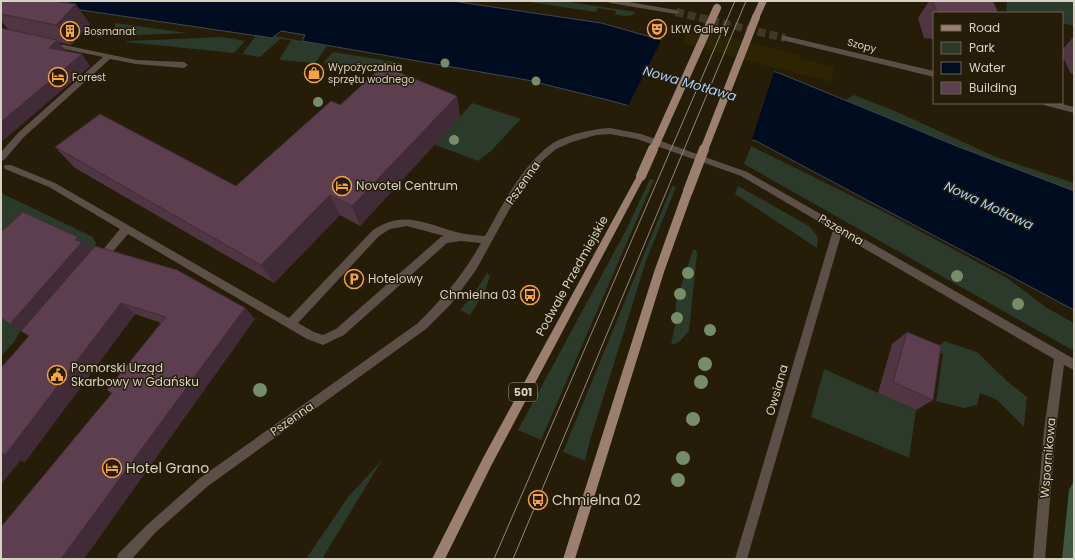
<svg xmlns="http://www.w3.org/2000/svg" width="1075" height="560" font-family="Poppins,sans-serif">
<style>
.green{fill:#2b3a2b}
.forest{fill:#405840}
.sand{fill:#2c2403}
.water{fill:#000c20;stroke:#414752}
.pier{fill:#251d08}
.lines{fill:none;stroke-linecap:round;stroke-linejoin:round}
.minor-tunnel{stroke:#403824;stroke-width:8;stroke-dasharray:8 4;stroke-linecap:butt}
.minor{fill:#5c4f47;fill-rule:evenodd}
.major{fill:#9b7f6f;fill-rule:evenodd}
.tram{stroke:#90897a;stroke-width:1}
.major-bridge-far1{stroke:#9b7f6f;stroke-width:8}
.major-bridge{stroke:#9b7f6f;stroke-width:10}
.tree{fill:#778d6a}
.wall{fill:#503543}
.shaded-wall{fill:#412b37}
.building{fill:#5d3e4e;stroke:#412b37}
.labels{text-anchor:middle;stroke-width:3;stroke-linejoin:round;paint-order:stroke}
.far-poi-label{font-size:10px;fill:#d8d2c6;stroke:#251d08;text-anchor:start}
.far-street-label{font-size:10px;fill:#d8d2c6;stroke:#251d08}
.shield{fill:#251d08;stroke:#a29c8d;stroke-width:1}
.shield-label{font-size:11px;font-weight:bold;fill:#d8d2c6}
.street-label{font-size:12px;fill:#d8d2c6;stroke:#251d08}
.poi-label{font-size:12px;fill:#d8d2c6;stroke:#251d08;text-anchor:start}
.water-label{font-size:13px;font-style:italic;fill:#a6cefe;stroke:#251d08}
.near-poi-label{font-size:14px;fill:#d8d2c6;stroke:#251d08;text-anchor:start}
</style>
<rect width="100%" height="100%" fill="#251d08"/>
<!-- green -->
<path class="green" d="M523 1H563L636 12C630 18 622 16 615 14L616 11 598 8 596 12Z
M1007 1H1074V26L1062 23V13H1015L1006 11Z
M115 23 187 33 115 36Z
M256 36 272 38 275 36 327 46 316 62 313 63 279 60 291 41 290 40 280 39 260 57 242 54Z
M222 37 245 41 234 53 126 42 127 41Z
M333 52 401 63 400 65H339L323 63Z
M854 95 897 112 996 157 1074 183V191L955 145 846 100Z
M472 103 521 119 491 151 478 161 435 145Z
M751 146 886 213 1007 278 1047 308 1074 323V351L744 164Z
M650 179 654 180 541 440 518 430 626 230Z
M672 186 676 187 646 261 590 440 585 461 583 460 563 452Z
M738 186 809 226 818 237 817 248 735 194Z
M1 193 93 237 96 244 21 330 14 342 1 356Z
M693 250H696L697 253 689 331 679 342 671 345 675 325 676 301Z
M487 273 490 276 485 291 470 315 460 310 473 295Z
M944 341 977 352 1008 382 1027 397 1024 427 997 400 980 393 977 405 963 408 936 401 943 354 935 351Z
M824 369 916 410 909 458 811 417Z
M382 460 322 559H306L348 497Z"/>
<!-- forest -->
<path class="forest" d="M1074 481V559H1062L1069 490Z"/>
<!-- sand -->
<path class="sand" d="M688 30 709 36 711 33 801 55 800 58 835 67 831 82 682 44Z"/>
<!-- water -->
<path class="water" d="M69 1H452L601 23 779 73 954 145 1074 191V310L756 141 608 100 527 80 302 41 305 35 281 31 272 38 67 8Z"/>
<!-- pier -->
<path class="pier" d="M663 37 775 69 751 142 627 108Z"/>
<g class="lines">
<!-- minor-tunnel -->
<path class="minor-tunnel" d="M676 12 785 38"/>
<!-- minor -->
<path class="minor" d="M606 1H623L676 10 680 12 676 14 610 3Z
M782 36H785L934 71V77L782 40Z
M45 41 136 60 184 62 188 65 184 68 136 64 110 59 24 137 4 160 1 161V152L18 133 103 57 45 45Z
M1043 103H1058L1074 107V113L1044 105Z
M610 128 641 134 747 172 1074 359V370L1064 365 1056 430 1045 559H1033L1044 430 1054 359 841 235 747 559H735L833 230 741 176 637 139 610 134 596 135 572 142 556 149 542 161 509 210 476 270 451 304 426 329 208 486 155 533 132 559H117L118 554 147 525 200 478 418 323C443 298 464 274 481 243L461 241 447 243 344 335 323 345 307 339 128 234 103 263H97L95 260 97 257 120 229 49 187 5 169 4 167 5 165H11L55 183 289 318 373 230C402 212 419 221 449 230 461 234 473 235 485 236 502 206 521 167 549 146 563 135 592 129 610 128ZM407 226 444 236 441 237 336 329 323 335 314 332 298 323 379 236 390 229Z"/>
<!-- major -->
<path class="major" d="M759 1H767L759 19H753L752 17Z
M641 173 645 176 491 466 445 559H432L483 458 638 174Z
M688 188 693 191 664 272 575 559H563L654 272 683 191Z"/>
<!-- tram -->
<path class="tram" d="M494 559 735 1
M513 559 746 1"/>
<!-- major-bridge-far1 -->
<path class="major-bridge-far1" d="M653 150 717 8
M704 150 756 17"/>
<!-- major-bridge -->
<path class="major-bridge" d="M641 176 653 149
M688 191 704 149"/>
</g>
<!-- trees -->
<g class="tree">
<circle cx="445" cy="63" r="4.5"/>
<circle cx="536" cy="81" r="4.5"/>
<circle cx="318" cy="102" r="5"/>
<circle cx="454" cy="140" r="5"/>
<circle cx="688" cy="273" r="6"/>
<circle cx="957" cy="276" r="6"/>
<circle cx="680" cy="294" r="6"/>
<circle cx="1018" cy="304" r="6"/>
<circle cx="677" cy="318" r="6"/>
<circle cx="710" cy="330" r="6"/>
<circle cx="705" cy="364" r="7"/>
<circle cx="701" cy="382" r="7"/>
<circle cx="260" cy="390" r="7"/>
<circle cx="693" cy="419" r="7"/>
<circle cx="683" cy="458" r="7"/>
<circle cx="678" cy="480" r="7"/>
</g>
<!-- wall -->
<path class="wall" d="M1 1 90 24 71 45 58 42 66 51 90 66 1 142V28L9 30 1 21Z
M929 1H993L998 13H934V39L924 38 918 18Z
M1074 36V74H1071L1062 55V50Z
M457 96 460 117 360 226 340 215 274 283 75 168 55 147 236 186 340 105Z
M78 237 92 249 245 308 255 319 111 393 107 390 161 323 135 314 25 462 21 460 29 336 1 318Z
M907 332 933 400 916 410 878 393 892 344Z"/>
<!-- shaded-wall -->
<path class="shaded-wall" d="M76 4 90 24 71 45 56 25Z
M57 40 66 51 49 48Z
M82 54 90 66 1 142V122Z
M457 96 460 117 360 226 352 206Z
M330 195 340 215 274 283 261 265Z
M78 237 92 249 28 335 10 324Z
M121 303 135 314 25 462 21 460 1 484V452Z
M245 308 255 319 84 559H61Z"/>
<!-- building -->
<path class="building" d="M1 1H52L76 4 56 25 1 14Z
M933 1H993L998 13H937Z
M1 28 57 40 49 48 82 54 1 122Z
M383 66 457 96 352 206 330 195 261 265 55 147 100 114 236 186 331 101 340 105Z
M23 212 78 237 75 240 82 242 10 324 1 318V232Z
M95 246 177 270 245 308 61 559H1V527L112 393 107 390 166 317 121 303 5 455 1 452V368L29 336 21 331Z
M907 332 941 346 933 400 893 382Z"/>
<!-- icons -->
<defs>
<g id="theatre-ring" transform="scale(1)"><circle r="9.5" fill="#251d08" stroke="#f5a345" stroke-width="1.5"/><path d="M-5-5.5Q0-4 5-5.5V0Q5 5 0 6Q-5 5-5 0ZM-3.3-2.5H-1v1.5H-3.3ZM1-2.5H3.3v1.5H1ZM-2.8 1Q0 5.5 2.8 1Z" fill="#f5a345"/></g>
<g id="building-ring" transform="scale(1)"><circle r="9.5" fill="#251d08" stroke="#f5a345" stroke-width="1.5"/><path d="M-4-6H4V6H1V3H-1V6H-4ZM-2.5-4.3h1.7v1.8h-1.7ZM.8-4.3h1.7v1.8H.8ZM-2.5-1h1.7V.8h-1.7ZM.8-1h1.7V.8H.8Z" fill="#f5a345"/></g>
<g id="shop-ring" transform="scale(1)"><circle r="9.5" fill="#251d08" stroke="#f5a345" stroke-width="1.5"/><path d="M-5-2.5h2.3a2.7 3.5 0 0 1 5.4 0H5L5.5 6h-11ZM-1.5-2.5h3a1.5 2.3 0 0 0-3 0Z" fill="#f5a345"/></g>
<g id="hotel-ring" transform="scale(1)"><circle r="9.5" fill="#251d08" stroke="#f5a345" stroke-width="1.5"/><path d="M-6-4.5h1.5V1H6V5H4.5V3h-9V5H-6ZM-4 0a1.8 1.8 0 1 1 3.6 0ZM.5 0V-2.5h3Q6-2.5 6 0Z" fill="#f5a345"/></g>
<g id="parking-ring" transform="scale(1)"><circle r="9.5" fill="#251d08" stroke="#f5a345" stroke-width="1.5"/><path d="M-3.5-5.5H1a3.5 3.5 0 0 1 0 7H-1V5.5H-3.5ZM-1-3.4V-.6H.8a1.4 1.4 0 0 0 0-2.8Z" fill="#f5a345"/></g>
<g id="bus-ring" transform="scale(1)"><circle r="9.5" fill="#251d08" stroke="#f5a345" stroke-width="1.5"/><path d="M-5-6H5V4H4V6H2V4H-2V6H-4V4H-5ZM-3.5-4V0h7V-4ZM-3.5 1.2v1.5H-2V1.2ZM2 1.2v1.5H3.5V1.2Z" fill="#f5a345"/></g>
<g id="civic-ring" transform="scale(1)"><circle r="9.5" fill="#251d08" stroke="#f5a345" stroke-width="1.5"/><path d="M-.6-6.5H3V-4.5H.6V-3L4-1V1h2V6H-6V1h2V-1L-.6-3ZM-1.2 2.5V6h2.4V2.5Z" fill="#f5a345"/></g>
</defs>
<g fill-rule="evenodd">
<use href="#theatre-ring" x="657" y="29"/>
<use href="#building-ring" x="70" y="31"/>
<use href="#shop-ring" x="314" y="73"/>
<use href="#hotel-ring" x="58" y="77"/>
<use href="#hotel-ring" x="342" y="186"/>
<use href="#parking-ring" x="354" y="279"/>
<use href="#bus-ring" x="530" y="295"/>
<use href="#civic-ring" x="57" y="375"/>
<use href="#hotel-ring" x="112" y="468"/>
<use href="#bus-ring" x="538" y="500"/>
</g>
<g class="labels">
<!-- far-poi labels -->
<g class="far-poi-label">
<text x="671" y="33">LKW Gallery</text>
<text x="84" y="35">Bosmanat</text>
<text x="328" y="71">Wypożyczalnia<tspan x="328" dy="12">sprzętu wodnego</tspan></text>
<text x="72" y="81">Forrest</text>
</g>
<!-- far-street labels -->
<g class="far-street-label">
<text transform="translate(862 45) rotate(14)" y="4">Szopy</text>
</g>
<!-- shield labels -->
<rect class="shield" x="509" y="383" width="28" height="18" rx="3"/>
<g class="shield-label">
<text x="523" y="396">501</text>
</g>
<!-- street labels -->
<g class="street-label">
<text transform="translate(523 183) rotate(-55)" y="4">Pszenna</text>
<text transform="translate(841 230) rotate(30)" y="4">Pszenna</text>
<text transform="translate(572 276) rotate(-61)" y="4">Podwale Przedmiejskie</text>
<text transform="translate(777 390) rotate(-74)" y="4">Owsiana</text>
<text transform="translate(292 419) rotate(-35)" y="4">Pszenna</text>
<text transform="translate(1048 458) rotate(-85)" y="4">Wspornikowa</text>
</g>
<!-- poi labels -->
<g class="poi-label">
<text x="356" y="190">Novotel Centrum</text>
<text x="368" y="283">Hotelowy</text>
<text x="516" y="299" text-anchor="end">Chmielna 03</text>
<text x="71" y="372">Pomorski Urząd<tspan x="71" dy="14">Skarbowy w Gdańsku</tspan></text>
</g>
<!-- water labels -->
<g class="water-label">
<text transform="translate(690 83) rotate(16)" y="5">Nowa Motława</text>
<text transform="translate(989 205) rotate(25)" y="5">Nowa Motława</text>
</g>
<!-- near-poi labels -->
<g class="near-poi-label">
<text x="126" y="473">Hotel Grano</text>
<text x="552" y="505">Chmielna 02</text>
</g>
</g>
<!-- border -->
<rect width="1075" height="560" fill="none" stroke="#d8d2c6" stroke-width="4"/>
<!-- legend -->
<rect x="933" y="12" width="130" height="92" fill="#251d08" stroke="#6d6554"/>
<rect x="941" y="25" width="20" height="6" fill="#9b7f6f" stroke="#6d6554"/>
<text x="969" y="32" font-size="12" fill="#d8d2c6">Road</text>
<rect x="941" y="42" width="20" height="12" fill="#2b3a2b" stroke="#6d6554"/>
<text x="969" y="52" font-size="12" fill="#d8d2c6">Park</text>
<rect x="941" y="62" width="20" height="12" fill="#000c20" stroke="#6d6554"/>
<text x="969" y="72" font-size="12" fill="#d8d2c6">Water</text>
<rect x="941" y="82" width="20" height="12" fill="#5d3e4e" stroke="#6d6554"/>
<text x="969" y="92" font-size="12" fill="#d8d2c6">Building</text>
</svg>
